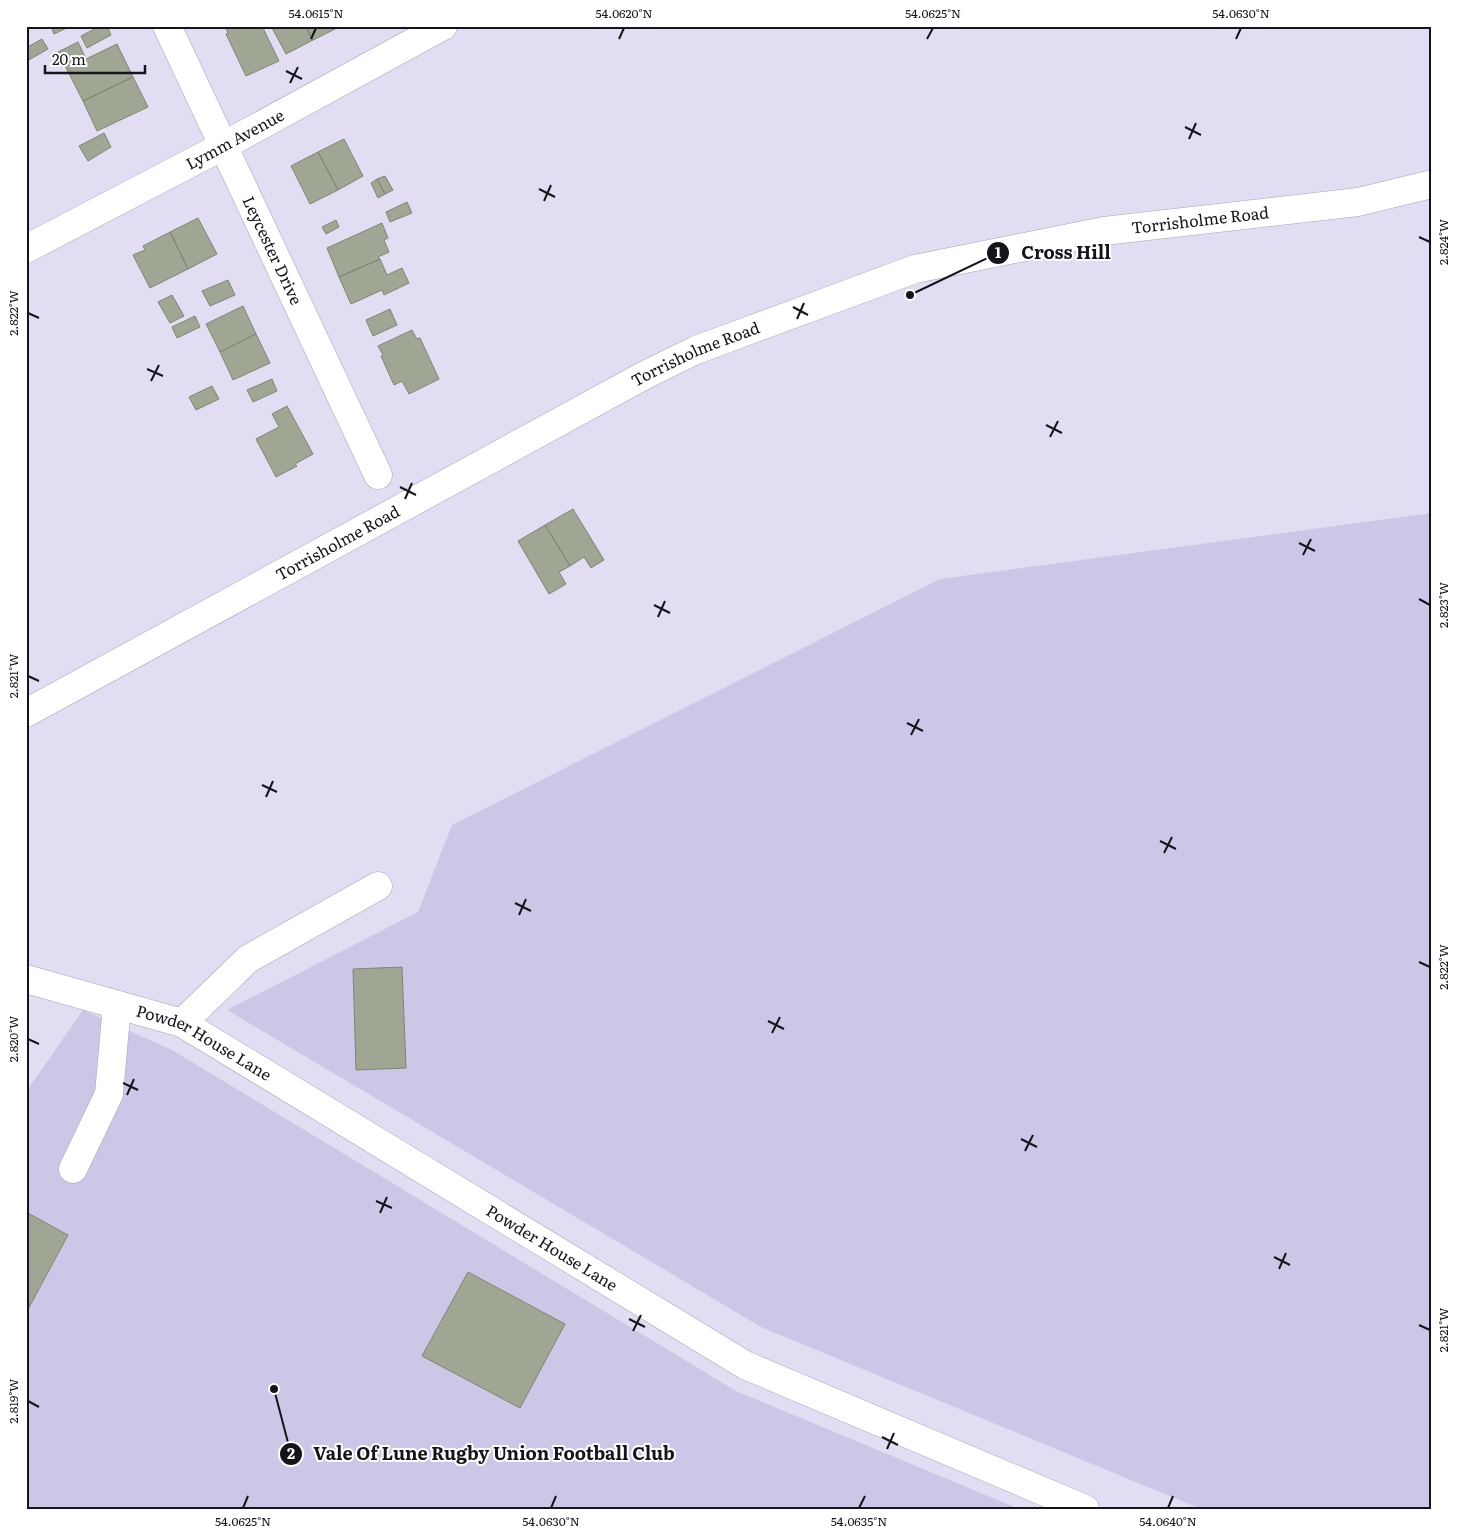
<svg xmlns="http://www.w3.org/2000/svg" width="1458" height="1535" font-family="Literata,serif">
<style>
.green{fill:#cdc6e7}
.building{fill:#9fa794;stroke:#7e8674}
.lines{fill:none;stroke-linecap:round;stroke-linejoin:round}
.minor-casing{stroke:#a7a3b6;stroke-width:29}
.major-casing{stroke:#a7a3b6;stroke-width:29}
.minor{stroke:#fff;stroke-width:28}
.major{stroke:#fff;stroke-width:28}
.ticks{fill:none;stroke:#16141b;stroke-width:2}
.labels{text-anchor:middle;stroke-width:4;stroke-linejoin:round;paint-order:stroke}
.street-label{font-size:16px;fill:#16141b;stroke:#fff}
.leader{fill:none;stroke:#16141b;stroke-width:2}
.callout-dot{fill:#16141b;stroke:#fff;stroke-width:2}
.mark-label{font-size:15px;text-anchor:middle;font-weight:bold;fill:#fff}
.callout-label{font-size:18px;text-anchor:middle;font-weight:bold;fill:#16141b;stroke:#fff;stroke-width:4;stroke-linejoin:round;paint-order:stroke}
.neatline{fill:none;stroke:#16141b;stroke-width:2}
.ticks-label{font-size:12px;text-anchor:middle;fill:#16141b}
</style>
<rect width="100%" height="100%" fill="#e2ddf2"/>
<!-- green -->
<path class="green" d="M1432 513V1509H1201L761 1327 227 1010 418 912 452 825 940 579Z
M83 1010 172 1050 736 1391 1019 1509H26V1092Z"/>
<!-- building -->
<path class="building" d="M51 26H71L54 34Z
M100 26H107L111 35 87 48 81 36Z
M225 26H262L279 61 246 76 226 34 228 33Z
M271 26H305L313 40 286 54Z
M305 26H338L339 27 313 40Z
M42 39 48 49 27 61 26 48Z
M78 42 86 59 117 44 133 77 83 101 58 52Z
M133 77 148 107 97 131 83 101Z
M104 133 111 147 88 161 79 146Z
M344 139 363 176 338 190 318 152Z
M318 152 338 190 310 204 291 166Z
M385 176 393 190 385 194 377 179Z
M377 179 385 194 378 198 371 183Z
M407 202 412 213 390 222 386 212Z
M198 218 217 254 188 269 170 232Z
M336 220 339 227 326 234 322 227Z
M382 223 388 238 384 240 389 252 378 257 380 259 339 277 327 248Z
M170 232 188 269 150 288 133 255 145 250 143 246Z
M380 259 387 275 402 268 409 283 384 295 382 290 351 304 339 277Z
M228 280 235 295 210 306 202 291Z
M172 295 184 316 170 323 158 302Z
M243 306 256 334 220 352 206 324Z
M390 309 397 325 373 336 366 320Z
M195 316 200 327 177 338 172 327Z
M412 330 417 339 420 338 439 379 409 394 402 381 394 385 381 356 383 355 378 346Z
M256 334 270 363 233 380 220 352Z
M272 379 277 391 253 402 247 390Z
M212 386 219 399 196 410 189 397Z
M287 406 313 454 295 464 297 466 276 477 256 439 279 427 272 414Z
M573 509 604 560 591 568 584 557 570 566 545 525Z
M545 525 570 566 559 572 566 584 549 594 518 541Z
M402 967 406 1068 356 1070 353 969Z
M26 1212 68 1235 26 1313Z
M468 1272 565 1324 520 1408 422 1356Z"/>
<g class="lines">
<!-- minor casing -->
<g class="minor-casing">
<g id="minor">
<path id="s1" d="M167 26 378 475"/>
<path id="s2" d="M26 249 223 146 443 26"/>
<path id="s3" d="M26 979 182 1023 745 1365 1085 1509"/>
<path d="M182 1023 248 959 378 886"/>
<path d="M73 1169 109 1094 117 1005"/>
</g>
</g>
<!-- major casing -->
<g class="major-casing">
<g id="major">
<path id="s4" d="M26 713 645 375 696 350 915 269 1104 231 1358 202 1432 184"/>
</g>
</g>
<!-- minor -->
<use href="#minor" class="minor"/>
<!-- major -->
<use href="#major" class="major"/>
</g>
<!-- ticks -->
<path class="ticks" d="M311 39 316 28M619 39 624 28M927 39 933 28M1236 39 1241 28M286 71 302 79M290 83 298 67M1185 127 1201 135M1189 139 1196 123M539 189 555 197M544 201 551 185M1419 237 1430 242M793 307 808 315M28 313 39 318M797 319 804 303M147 369 163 376M151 381 159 365M1046 425 1062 433M1050 437 1058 421M400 487 416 495M405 499 412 483M1299 543 1315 551M1303 555 1311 539M1419 599 1430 605M654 605 670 613M658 617 665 601M28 676 39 681M907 723 923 731M911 735 919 719M262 785 277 792M266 797 273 781M1160 841 1176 849M1164 853 1172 837M515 903 531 911M519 915 526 899M1419 962 1430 967M768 1021 784 1029M772 1033 780 1017M28 1039 39 1044M123 1083 138 1090M127 1095 134 1079M1021 1139 1037 1147M1025 1151 1033 1135M376 1201 392 1208M380 1213 387 1197M1274 1257 1290 1265M1279 1269 1286 1253M629 1319 645 1327M1419 1325 1430 1330M633 1331 641 1315M28 1401 39 1407M882 1437 898 1445M887 1449 894 1433M243 1508 248 1496M551 1508 556 1496M859 1508 865 1496M1168 1508 1173 1496"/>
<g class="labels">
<!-- street labels -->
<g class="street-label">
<text dy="6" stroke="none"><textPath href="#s2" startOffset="236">Lymm Avenue</textPath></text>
<text dy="6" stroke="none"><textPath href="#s4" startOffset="1285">Torrisholme Road</textPath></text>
<text dy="6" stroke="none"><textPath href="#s1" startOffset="248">Leycester Drive</textPath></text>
<text dy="6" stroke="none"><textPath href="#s4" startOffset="760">Torrisholme Road</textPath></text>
<text dy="6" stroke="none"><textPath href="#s4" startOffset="355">Torrisholme Road</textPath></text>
<text dy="6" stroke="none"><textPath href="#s3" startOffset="190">Powder House Lane</textPath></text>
<text dy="6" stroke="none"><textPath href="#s3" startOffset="595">Powder House Lane</textPath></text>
</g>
</g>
<!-- callouts -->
<path class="leader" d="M910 295L998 253M274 1389L291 1454"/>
<g class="callout-dot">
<circle cx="910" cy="295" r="5"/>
<circle cx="274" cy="1389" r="5"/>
<circle cx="998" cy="253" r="12"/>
<circle cx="291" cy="1454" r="12"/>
</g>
<g class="mark-label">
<text x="998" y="258">1</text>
<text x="291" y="1459">2</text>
</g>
<g class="callout-label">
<text x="1066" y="259">Cross Hill</text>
<text x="494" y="1460">Vale Of Lune Rugby Union Football Club</text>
</g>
<!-- border -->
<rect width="1458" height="1535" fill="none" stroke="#ffffff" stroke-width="55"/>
<!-- scale -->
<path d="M45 65v8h100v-8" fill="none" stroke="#16141b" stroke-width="2.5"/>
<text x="52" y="65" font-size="15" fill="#16141b" stroke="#ffffff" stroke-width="4" paint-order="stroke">20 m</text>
<rect x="28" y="28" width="1402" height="1480" class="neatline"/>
<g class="ticks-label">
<text x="316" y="18">54.0615°N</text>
<text x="624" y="18">54.0620°N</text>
<text x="933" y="18">54.0625°N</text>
<text x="1241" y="18">54.0630°N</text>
<text transform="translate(1444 242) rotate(-90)" y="4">2.824°W</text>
<text transform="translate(14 313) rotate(-90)" y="4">2.822°W</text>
<text transform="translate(1444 605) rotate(-90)" y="4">2.823°W</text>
<text transform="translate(14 676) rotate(-90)" y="4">2.821°W</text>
<text transform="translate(1444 967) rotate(-90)" y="4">2.822°W</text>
<text transform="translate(14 1039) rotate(-90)" y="4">2.820°W</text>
<text transform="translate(1444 1330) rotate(-90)" y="4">2.821°W</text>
<text transform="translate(14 1401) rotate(-90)" y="4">2.819°W</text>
<text x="243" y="1526">54.0625°N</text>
<text x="551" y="1526">54.0630°N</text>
<text x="859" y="1526">54.0635°N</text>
<text x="1168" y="1526">54.0640°N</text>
</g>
</svg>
